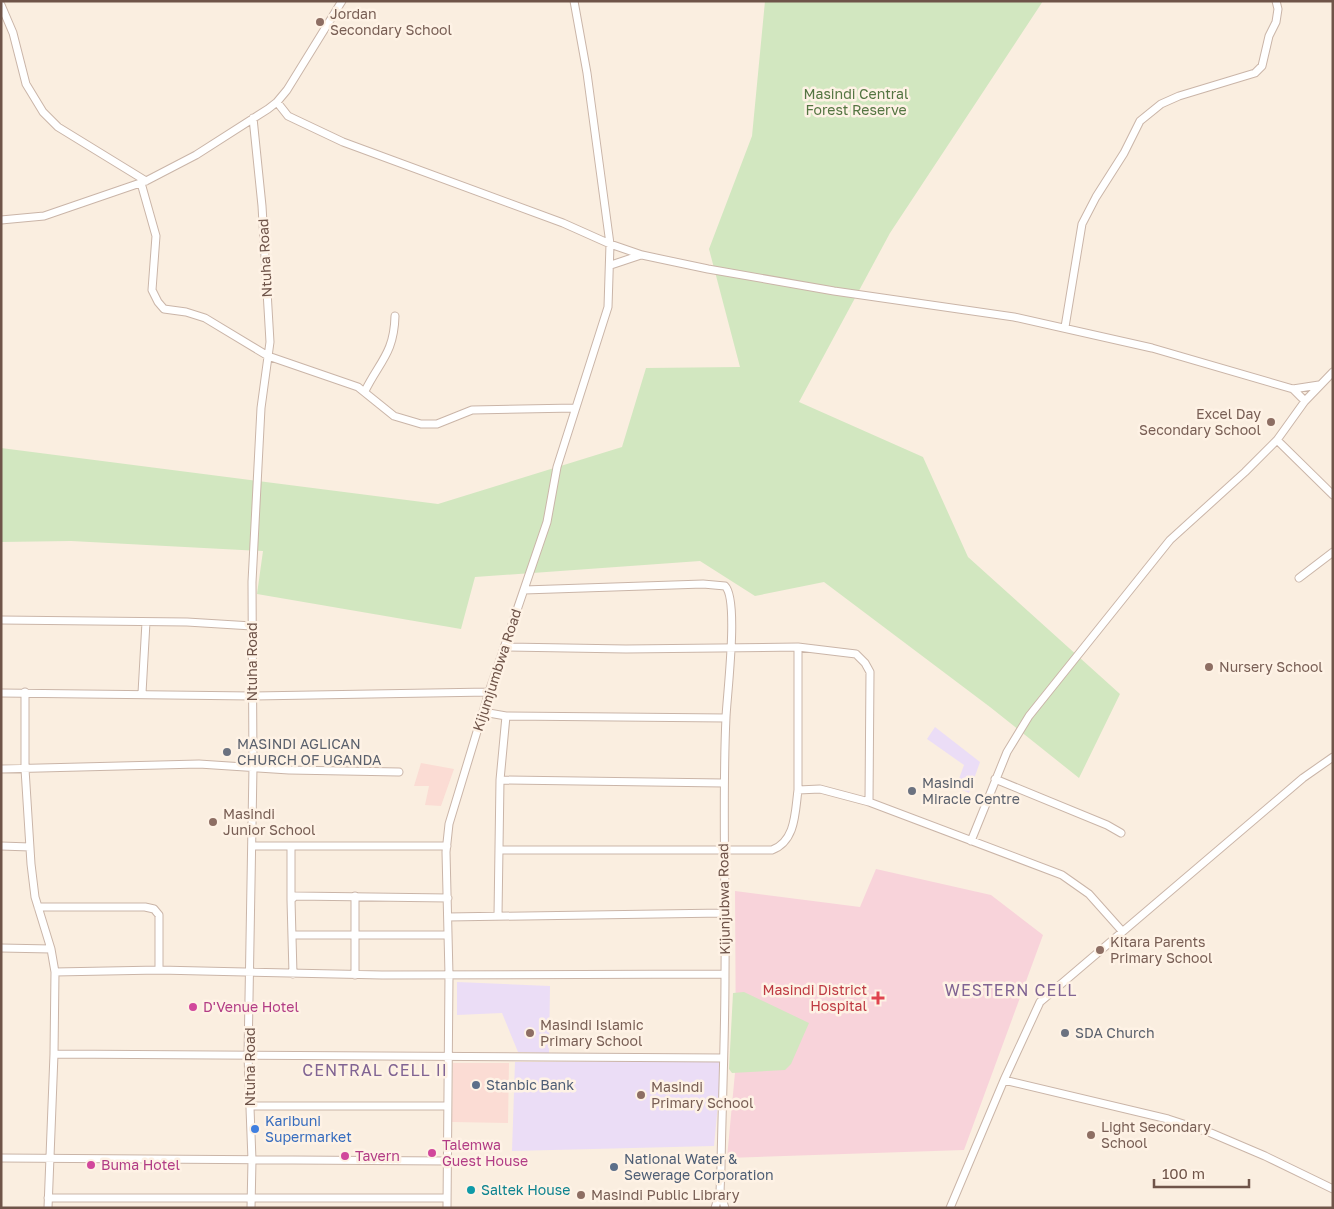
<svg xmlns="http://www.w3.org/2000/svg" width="1334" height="1209" font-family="'Golos Text',sans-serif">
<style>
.commercial{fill:#fbdcd4}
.education{fill:#ebddf6}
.medical{fill:#f8d3da}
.green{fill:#d2e7c0}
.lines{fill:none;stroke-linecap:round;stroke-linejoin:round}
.minor-casing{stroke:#cab5a8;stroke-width:9}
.minor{stroke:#fff;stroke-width:7}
.education-dot{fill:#8d6e63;stroke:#fef2e5;stroke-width:2}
.worship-dot{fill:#6b7280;stroke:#fef2e5;stroke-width:2}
.health-dot{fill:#e0444e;stroke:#fef2e5;stroke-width:2}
.hotel-dot{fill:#d1479c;stroke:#fef2e5;stroke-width:2}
.service-dot{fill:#5c6f8a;stroke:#fef2e5;stroke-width:2}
.shop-dot{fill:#3f7fe0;stroke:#fef2e5;stroke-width:2}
.culture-dot{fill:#0f9aa8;stroke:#fef2e5;stroke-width:2}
.labels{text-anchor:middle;stroke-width:5;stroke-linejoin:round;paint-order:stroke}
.education-label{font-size:14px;fill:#785e54;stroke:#fef2e5;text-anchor:start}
.park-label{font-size:14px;fill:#547542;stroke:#fef2e5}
.street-label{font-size:14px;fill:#6f5449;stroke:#fef2e5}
.worship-label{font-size:14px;fill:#5b616d;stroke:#fef2e5;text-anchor:start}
.health-label{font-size:14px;fill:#be3a42;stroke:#fef2e5;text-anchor:end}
.hotel-label{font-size:14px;fill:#b23c85;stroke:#fef2e5;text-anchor:start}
.service-label{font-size:14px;fill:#4e5e75;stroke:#fef2e5;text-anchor:start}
.shop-label{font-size:14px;fill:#366cbe;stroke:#fef2e5;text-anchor:start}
.culture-label{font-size:14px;fill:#0d838f;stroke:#fef2e5;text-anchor:start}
.quarter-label{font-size:16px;letter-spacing:1px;fill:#806493;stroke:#fef2e5}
</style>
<rect width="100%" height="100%" fill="#faeee0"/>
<!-- commercial -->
<path class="commercial" d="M421 763 454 769 441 806 425 805 429 786H414Z
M453 1063H509L508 1123 452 1122Z"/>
<!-- education -->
<path class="education" d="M935 727 980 762 969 793 956 787 964 765 927 739Z
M457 982 550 986 549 1053 518 1052 502 1013 457 1015Z
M722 1061 714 1146 512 1151 515 1062Z"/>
<!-- medical -->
<path class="medical" d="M876 869 991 895 1043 935 964 1150 727 1158 736 1062 735 891 860 907Z"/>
<!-- green -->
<path class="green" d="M765 1H1043L890 233 799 402 923 457 968 557 1120 694 1079 778 990 707 824 582 755 596 700 561 475 577 461 629 257 594 263 551 71 541 1 542V448L438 504 622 447 646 368 740 367 709 249 752 136Z
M744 992 809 1023 791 1064 785 1070 732 1073 729 1069 733 993Z"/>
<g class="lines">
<!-- minor casing -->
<g class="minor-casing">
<path id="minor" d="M1 5 13 33 26 84 43 112 58 127 146 181
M277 102 288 116 343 142 563 223 610 244 642 255 708 269 834 291 1014 317 1152 348 1293 389 1319 385
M141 183 156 236 152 290 158 302 164 309 186 312 205 318 268 356 358 387 394 416 421 424H437L472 410 575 408
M1 220 44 216 146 181 196 155 268 109 277 102 287 90 342 1
M611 265 641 255
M1065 327 1082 224 1096 197 1124 153 1140 121 1161 104 1179 96 1255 73 1262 66 1269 36 1276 22 1278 9 1276 1
M1293 389 1305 401
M365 391C380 361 394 353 395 316
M1277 440 1333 495
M1299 578 1333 552
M524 590 703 584 725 586C739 599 727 694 726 717 722 803 726 888 725 974 725 1039 722 1103 721 1167L720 1192 715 1208
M1 620 187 622 252 626
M505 647 626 649 798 647 856 654 865 663 870 672 869 802
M25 692V769L31 864 35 897 51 949 55 972
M1 693 252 696 489 692
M142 693 146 622
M483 712 506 716 726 718
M1 769 199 764 289 770 399 772
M995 779 1107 825 1121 833
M500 780 723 783
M798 790V647
M971 841 1007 752 1029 716 1170 540 1245 472 1277 440 1305 401 1333 372
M1 846 30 847
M252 846H447
M291 846V900
M500 850H772C796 841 795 812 798 790L820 789 869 802 1062 875 1089 894 1122 931
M38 907H145L154 909 159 915V970
M498 915 500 780 506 716
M448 917 724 913
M292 935H448
M1 948 51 949
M293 974 291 900 295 896 448 898
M355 975V896
M54 1054 55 972 159 970 382 975 725 974
M1004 1080 1168 1119 1211 1133 1265 1156 1333 1189
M250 1106H447
M1 1158 447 1161
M720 1192 725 1208
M48 1198H447
M48 1208 54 1054 723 1058
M251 1208 252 1160 248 1056 253 767 252 582 261 408 270 342 262 206 253 118
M447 1208 449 975 446 852 449 824 489 692 547 522 557 467 608 307 610 244 587 73 574 1
M950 1208 1004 1080 1040 1002 1303 778 1333 757"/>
</g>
<!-- minor -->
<use href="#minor" class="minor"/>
</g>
<!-- markers -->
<g class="education-dot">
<circle cx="320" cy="22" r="5"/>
<circle cx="1271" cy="422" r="5"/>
<circle cx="1209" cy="667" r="5"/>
<circle cx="213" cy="822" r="5"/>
<circle cx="1100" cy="950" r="5"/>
<circle cx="530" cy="1033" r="5"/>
<circle cx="641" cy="1095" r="5"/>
<circle cx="1091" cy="1135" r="5"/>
<circle cx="581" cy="1195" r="5"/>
</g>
<g class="worship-dot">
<circle cx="227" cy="752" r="5"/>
<circle cx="912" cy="791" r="5"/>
<circle cx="1065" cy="1033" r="5"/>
</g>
<path class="health-dot" d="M875.5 990.5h5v5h5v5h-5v5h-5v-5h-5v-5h5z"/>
<g class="hotel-dot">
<circle cx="193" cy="1007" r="5"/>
<circle cx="432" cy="1153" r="5"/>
<circle cx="345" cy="1156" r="5"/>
<circle cx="91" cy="1165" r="5"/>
</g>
<g class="service-dot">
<circle cx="476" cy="1085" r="5"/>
<circle cx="614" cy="1167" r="5"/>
</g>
<circle class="shop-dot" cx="255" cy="1129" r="5"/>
<circle class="culture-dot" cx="471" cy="1190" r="5"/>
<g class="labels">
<!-- education labels -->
<g class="education-label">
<text x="330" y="19">Jordan<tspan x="330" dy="16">Secondary School</tspan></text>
<text x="1261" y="419" text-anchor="end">Excel Day<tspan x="1261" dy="16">Secondary School</tspan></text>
<text x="1219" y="672">Nursery School</text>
<text x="223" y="819">Masindi<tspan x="223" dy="16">Junior School</tspan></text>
<text x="1110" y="947">Kitara Parents<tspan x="1110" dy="16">Primary School</tspan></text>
<text x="540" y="1030">Masindi Islamic<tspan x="540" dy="16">Primary School</tspan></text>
<text x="651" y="1092">Masindi<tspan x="651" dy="16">Primary School</tspan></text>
<text x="1101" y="1132">Light Secondary<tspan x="1101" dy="16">School</tspan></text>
<text x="591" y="1200">Masindi Public Library</text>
</g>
<!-- park labels -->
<g class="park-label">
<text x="856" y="99">Masindi Central<tspan x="856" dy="16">Forest Reserve</tspan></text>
</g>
<!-- street labels -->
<g class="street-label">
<text transform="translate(265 258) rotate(-93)" y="5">Ntuha Road</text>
<text transform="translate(252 662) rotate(-90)" y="5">Ntuha Road</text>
<text transform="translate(497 670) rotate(-72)" y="5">Kijumjumbwa Road</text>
<text transform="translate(724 899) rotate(-91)" y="5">Kijunjubwa Road</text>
<text transform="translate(250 1067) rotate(-90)" y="5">Ntuha Road</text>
</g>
<!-- worship labels -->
<g class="worship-label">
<text x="237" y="749">MASINDI AGLICAN<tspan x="237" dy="16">CHURCH OF UGANDA</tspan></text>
<text x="922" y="788">Masindi<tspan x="922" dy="16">Miracle Centre</tspan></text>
<text x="1075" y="1038">SDA Church</text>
</g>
<!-- health labels -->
<g class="health-label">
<text x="867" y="995">Masindi District<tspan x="867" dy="16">Hospital</tspan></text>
</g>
<!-- hotel labels -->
<g class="hotel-label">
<text x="203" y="1012">D'Venue Hotel</text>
<text x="442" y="1150">Talemwa<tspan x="442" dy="16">Guest House</tspan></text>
<text x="355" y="1161">Tavern</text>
<text x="101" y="1170">Buma Hotel</text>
</g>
<!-- service labels -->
<g class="service-label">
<text x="486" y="1090">Stanbic Bank</text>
<text x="624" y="1164">National Water &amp;<tspan x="624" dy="16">Sewerage Corporation</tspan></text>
</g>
<!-- shop labels -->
<g class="shop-label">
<text x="265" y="1126">Karibuni<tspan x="265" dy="16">Supermarket</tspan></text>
</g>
<!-- culture labels -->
<g class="culture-label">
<text x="481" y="1195">Saltek House</text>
</g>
<!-- quarter labels -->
<g class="quarter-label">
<text x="1011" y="996">WESTERN CELL</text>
<text x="375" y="1076">CENTRAL CELL II</text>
</g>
</g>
<!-- border -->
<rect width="1334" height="1209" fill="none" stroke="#6f5449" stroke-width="5"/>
<!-- scale -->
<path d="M1154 1179v8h95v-8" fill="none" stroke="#6f5449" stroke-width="2.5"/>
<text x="1162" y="1179" font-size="15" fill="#6f5449" stroke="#fef2e5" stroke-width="4" paint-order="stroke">100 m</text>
</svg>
